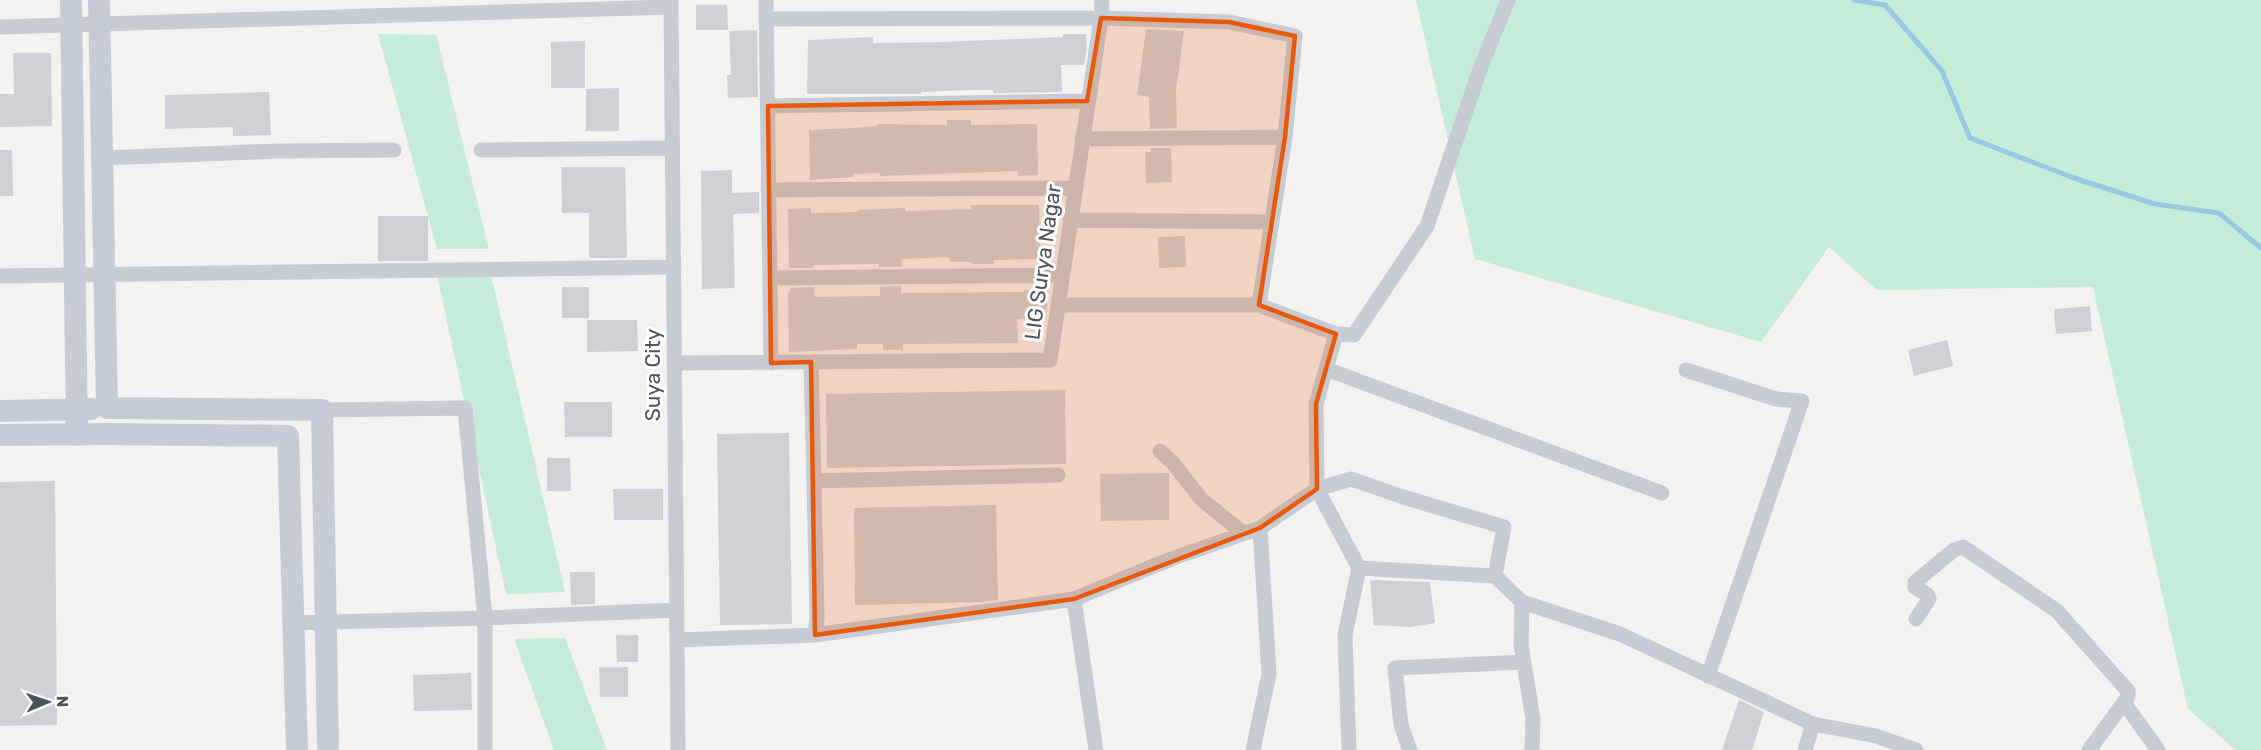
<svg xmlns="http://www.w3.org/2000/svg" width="2261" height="750" font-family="Rubik,sans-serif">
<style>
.green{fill:#c5ebd9}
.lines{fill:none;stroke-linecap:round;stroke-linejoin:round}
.stream{stroke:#97c9e4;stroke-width:5}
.building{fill:#cfd0d5}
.street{stroke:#c6cbd4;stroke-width:15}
.secondary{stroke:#c6ccd7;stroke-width:22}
.marked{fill:#e8590c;fill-opacity:0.2;stroke:#e8590c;stroke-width:4.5;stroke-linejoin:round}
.labels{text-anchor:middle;stroke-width:6;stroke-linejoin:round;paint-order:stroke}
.street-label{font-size:21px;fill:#4b525d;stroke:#fff}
</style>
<rect width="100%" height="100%" fill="#f3f2f1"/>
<!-- green -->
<path class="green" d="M1416 0H2261V750H2236L2188 709 2093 287 1877 290 1829 247 1761 342 1475 259Z
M378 34 436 35 489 249H437Z
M437 275H491L565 592 506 594Z
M565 638 607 750H554L514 639Z"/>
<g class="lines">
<!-- stream -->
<path class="stream" d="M1854 0 1885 5 1942 71 1970 138 2074 178 2155 204 2219 213 2261 248"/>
</g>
<!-- building -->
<path class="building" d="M696 5H727L728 30H696Z
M1146 29 1184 31 1176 91 1177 128 1150 129 1149 97 1137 95Z
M757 30 758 97 728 98 727 75H731L729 31Z
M1063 34H1086L1087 49 1084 65H1061L1062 92 993 93V90H970L921 92V94H807L808 40 873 37V43L942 42 1063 37Z
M585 41V88H551V42Z
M13 53H51L52 126 0 127V94H14Z
M619 88V131H586V89Z
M269 92 271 135 233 136V127L165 129V95Z
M947 120H971V125L1037 124 1038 175 1018 176V171L880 176V173L853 174V177L810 180 809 130 854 128 877 126V124L947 125Z
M1150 148H1171L1172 182 1146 183 1145 152H1151Z
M0 150H12L13 196H0Z
M561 167H625L627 258H589V213H562Z
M732 170V193L759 192V213L733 214 735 288 702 289 701 171Z
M971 205H1039L1040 259 994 260V264H972V262H950L949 257 902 259 901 267H879V264L813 265V268H789L788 209 811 208V213L857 212V210L905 208V211L971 209Z
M378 216H428V261H378Z
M1185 236 1186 267 1159 268 1158 237Z
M901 286V293L1024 292V290L1048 289 1046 318 1017 319 1018 343 903 344V350H883V344H857V349L789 352 788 292H790V288L814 287 815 297 880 296V287Z
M562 287H589V318H562Z
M2090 306 2092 331 2056 334 2054 309Z
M587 320H637L638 351 587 352Z
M1947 340 1953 366 1914 376 1908 350Z
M1065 390 1066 464 827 468 826 394Z
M564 402H612V437H565Z
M789 433 792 624 720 625 717 434Z
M547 458H570L571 491H547Z
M1169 473V520L1101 521 1100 474Z
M55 481 57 725 0 726V482Z
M613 489H663V520H614Z
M996 505 998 600 981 602 855 605 854 508Z
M570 572H595V604L571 605Z
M1370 580 1430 582 1435 623 1411 627 1374 625Z
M616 635H638V662H617Z
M599 667H628V697H600Z
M471 673 472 710 414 711 413 675Z
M1739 700 1764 712 1752 750H1722Z"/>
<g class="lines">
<!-- street -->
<path class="street" d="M671 0 678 750
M766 0 771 363
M766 19 1101 18 1229 22 1295 36 1285 137 1259 305
M0 27 671 7
M768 106 1087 101
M1082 139 1285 137
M481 150 672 148
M102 158 278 151 394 150
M768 190 1074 188
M1070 220 1272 222
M0 276 674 267
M770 278 1062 275
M1058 305H1259L1336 334 1316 404 1317 489 1359 568 1495 576 1522 602 1620 634 1813 724 1876 736 1916 750
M1336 334 1354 335 1427 226 1481 66 1508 0
M811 362 814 481
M674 363 1050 360 1101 18 1102 0
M1326 369 1662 493
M1686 370 1776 399 1802 401 1708 676
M1160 451 1173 463 1201 499 1243 533
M1074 599 1096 750
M1522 602 1521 645 1533 719 1532 750
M1916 619 1929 599 1928 595 1915 587V582L1954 550 1963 547 2057 611 2128 691V697L2089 750
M293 623 485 618 465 408 322 410
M815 635 817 618 814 481 1058 475
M678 640 815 635 1074 599 1171 559 1260 528 1317 489 1351 479 1403 497 1504 527 1495 576
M2124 703 2158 750
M485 750V618L676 610
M1253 750 1269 674 1260 528
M1349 750 1345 635 1359 568
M1410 750 1401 725 1395 668 1524 662
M1805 750 1813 724"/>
<!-- secondary -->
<path class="secondary" d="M71 0 77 435
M99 0 107 408 322 410 328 750
M0 411 91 409
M0 435 107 434 288 436 297 750"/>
</g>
<!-- marked area -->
<path class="marked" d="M1101 18 1229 22 1295 36 1285 137 1259 305 1336 334 1316 404 1317 489 1260 528 1074 599 815 635 811 362 771 363 768 106 1087 101Z"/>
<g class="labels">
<!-- street labels -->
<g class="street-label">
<text transform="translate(1043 262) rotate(-82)" y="7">LIG Surya Nagar</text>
<text transform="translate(653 375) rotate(-90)" y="7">Suya City</text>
</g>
</g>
<!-- north arrow -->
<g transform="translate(48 702) rotate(88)" stroke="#ffffff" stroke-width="4.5" paint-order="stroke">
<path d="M0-4.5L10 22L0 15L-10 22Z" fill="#4b525d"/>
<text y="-9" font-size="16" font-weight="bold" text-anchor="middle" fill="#4b525d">N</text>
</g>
</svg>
